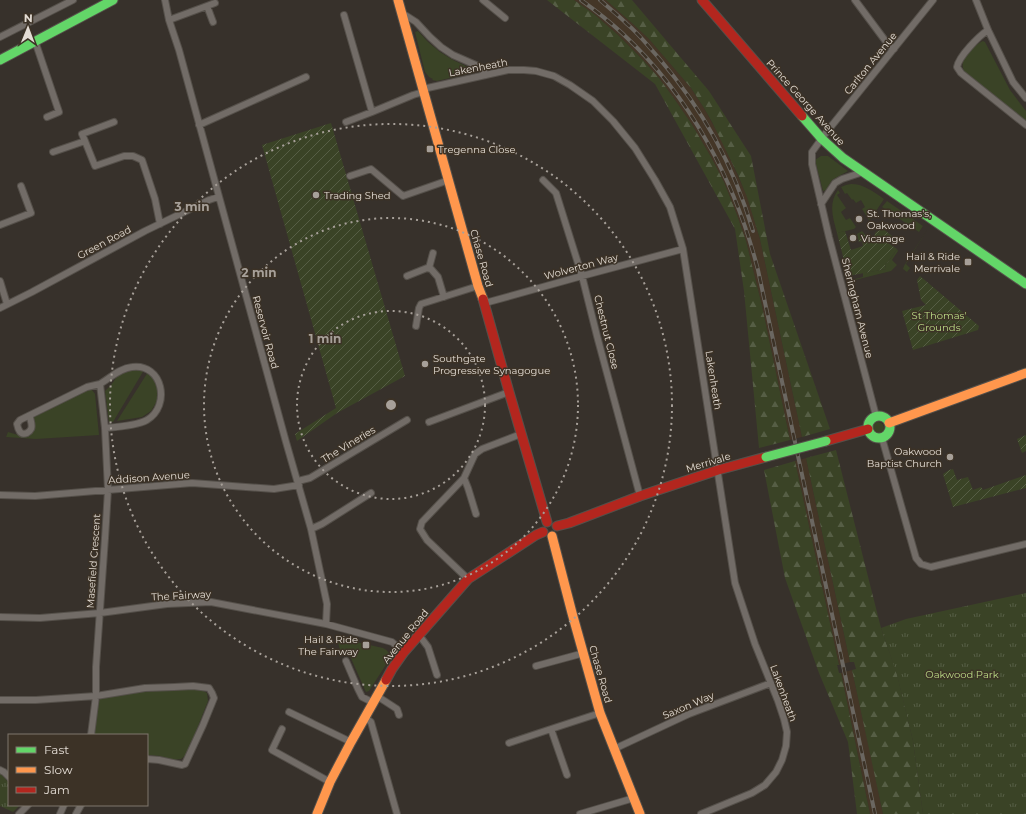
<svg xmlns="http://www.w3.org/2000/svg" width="1026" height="814" font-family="Montserrat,sans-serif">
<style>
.built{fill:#443627}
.grass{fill:#3a4326}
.forest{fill:url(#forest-firs)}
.park{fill:url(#park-tufts)}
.garden{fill:url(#garden-furrows)}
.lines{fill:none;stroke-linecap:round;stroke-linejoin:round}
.street-casing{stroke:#55504a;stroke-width:8}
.fast-casing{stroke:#55504a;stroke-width:11}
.slow-casing{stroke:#55504a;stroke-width:11}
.jam-casing{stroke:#55504a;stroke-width:11}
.street{stroke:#726c67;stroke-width:6}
.fast{stroke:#63d668;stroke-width:9}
.slow{stroke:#ff974d;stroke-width:9}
.jam{stroke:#b3261e;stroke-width:9}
.rail-casing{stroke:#6b6761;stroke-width:4}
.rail{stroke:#3c3226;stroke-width:2.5;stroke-dasharray:8;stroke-linecap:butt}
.fast-bridge-casing{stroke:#55504a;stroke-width:11;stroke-linecap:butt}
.fast-bridge{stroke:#63d668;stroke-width:9}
.ring{fill:none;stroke:#a7a099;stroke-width:2;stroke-dasharray:2 4}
.poi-dot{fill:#a7a099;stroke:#3c3226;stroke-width:1.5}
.labels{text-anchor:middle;stroke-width:3;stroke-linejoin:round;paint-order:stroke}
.street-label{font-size:10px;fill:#e3dcd4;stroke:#3c3226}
.poi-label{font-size:10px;fill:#e3dcd4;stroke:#3c3226;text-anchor:start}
.park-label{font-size:10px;fill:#bcdd87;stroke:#3c3226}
.centre{fill:#a7a099;stroke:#3c3226;stroke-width:2}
.ring-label{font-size:12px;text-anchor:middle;font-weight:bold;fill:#a7a099;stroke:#3c3226;stroke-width:3;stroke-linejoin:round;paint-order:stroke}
</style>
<defs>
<pattern id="forest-firs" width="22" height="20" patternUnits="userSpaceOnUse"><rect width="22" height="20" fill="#3a4326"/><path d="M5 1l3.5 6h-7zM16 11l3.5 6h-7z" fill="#565e45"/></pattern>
<pattern id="park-tufts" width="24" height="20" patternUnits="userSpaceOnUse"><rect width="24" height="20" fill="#3a4326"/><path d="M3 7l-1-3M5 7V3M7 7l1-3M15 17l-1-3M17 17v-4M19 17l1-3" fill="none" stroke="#565e45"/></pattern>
<pattern id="garden-furrows" width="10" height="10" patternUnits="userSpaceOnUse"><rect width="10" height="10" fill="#3a4326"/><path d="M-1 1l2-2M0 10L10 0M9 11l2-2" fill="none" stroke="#565e45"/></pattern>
</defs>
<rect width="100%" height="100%" fill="#37312b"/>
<!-- built -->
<path class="built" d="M574 0H606L632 23 649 39 691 88 704 108 721 139 747 196 760 239 802 437 790 440 762 306 746 241 737 215 724 182 711 157 691 123 673 97 659 78 642 59 618 35 594 14Z
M806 458 850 662 839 665 795 461Z
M852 670 872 761 883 814H870L841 673Z"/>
<!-- grass -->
<path class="grass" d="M418 31 428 42 440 52 453 60 470 68V73L467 74 437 81 432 80 433 79 429 77 425 72 415 32Z
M983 41 985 42 1010 90 1026 111V121L964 71C963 68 962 65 963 62 965 56 977 43 983 41Z
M821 156H828L848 171 832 180 826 190 823 191 815 160Z
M851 184C864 184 874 192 884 199L872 217 869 220 862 209 865 207 861 200 856 203 853 199 852 200 847 193 845 194 841 187 846 185Z
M838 190 840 193 837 195 846 208 841 212 846 220 850 218 856 227 854 229 837 233C833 218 828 204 838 190Z
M887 201 923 226 919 232 882 207Z
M927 230 906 264 910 268 907 272 903 269 904 266Z
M897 249 898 251 892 260 897 265 891 271 855 280V279L863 277V273L886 269 885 264 888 262Z
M137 369 144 370 113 422H109L105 391 111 385 119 374Z
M148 372 156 381 157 389V401L151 411 142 417 117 421Z
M86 389 92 390 95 394 99 435 36 439 6 437 8 432 25 437C36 430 35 427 34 416Z
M872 428a6 6 0 1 1 12 0a6 6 0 1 1-12 0Z
M338 638 383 648C389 651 390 654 389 660L369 691 366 692 365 690 350 656 341 654 337 639Z
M182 689 202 690 207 693 208 701 187 754 181 759 173 760 160 756 147 755V735H94L97 705 101 698 142 691Z"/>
<!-- forest -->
<path class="forest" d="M547 0H574L594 14 618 35 642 59 659 78 673 97 691 123 711 157 724 182 737 215 746 241 762 306 790 440 759 448 744 291 735 229 655 84Z
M606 0H632L709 91 751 156 770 254 830 429 802 437 760 239 747 197 738 175 712 122 704 108 691 88 649 39 632 23Z
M836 450 881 628 897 674 913 741 923 814H883L852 670 856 669 854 662H850L806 458Z
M795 461 839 665H837L839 673H841L870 814H857L848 742 819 673 785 578 764 470Z"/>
<!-- park -->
<path class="park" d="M1026 593V814H923L913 741 897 675 881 628 906 619Z
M0 773 9 783V805H20L13 812 0 806Z"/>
<!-- garden -->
<path class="garden" d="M331 123 405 376 337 413 297 441 295 434 336 408 262 145Z
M882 228 892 236 888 243 897 249 888 262 885 264 886 269 848 276 837 233 845 231 851 250 863 246 862 241 859 242 857 234 862 231 867 237 872 240 874 238 875 233Z
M920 276 979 326 978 330 913 350 902 311 926 305 921 300 917 280Z
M1026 435V451L1022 453 1017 439Z
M953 469 957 480 968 477 973 490 981 487 983 490 1026 475V488L953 507 943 474 949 470Z"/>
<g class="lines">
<!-- street casing -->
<g class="street-casing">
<path id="street" d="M165 0 169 20 179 50 286 442 311 529 327 604 326 624
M483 0 505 18
M855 0 887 43 894 49
M976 0 988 30 1013 82 1026 98
M207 6 213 22
M402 13 416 22 430 37 441 47 453 55 478 66 483 70 486 75
M344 15 372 112
M169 20 215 3
M988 30C979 36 959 56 957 67L961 73 1026 125
M0 37 73 0
M35 41 59 112 47 117
M423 89 508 70H524L536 71 554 76 570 85 593 101 613 121 635 148 655 180 670 207 683 249 735 583 755 644 778 701 784 719 787 732 786 746 782 760 776 772 765 785 752 793 701 814
M346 122 372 112 413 95 423 92
M199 125 306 77
M85 141 95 166 124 156H133L142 160 155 199 160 224
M53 152 85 141 82 134 114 122
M350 176 371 169 403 196 449 180
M543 180 556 193 582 276 597 336 640 496
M821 204 835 183 842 179 863 172
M0 225 31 213 21 186
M429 268 433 253
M407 276 427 268 431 269 438 277 444 297
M0 281 7 304
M485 303 582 276 683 249
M0 308 32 292 145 231 209 200 218 197
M416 326 419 308 421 304 478 286
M100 384C110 378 120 368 132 367 163 363 171 406 147 420 136 426 117 427 105 428
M30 416C30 420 33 425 31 429 30 431 29 432 27 433 20 436 18 429 17 424L20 420 87 387 100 384 105 428 108 490 105 538 96 667V696L91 735
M876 416 829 237 812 164V152L825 134 933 0
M429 422 509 392
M882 438 916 558 921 564 931 567 1026 544
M464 478 422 522 420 529 427 540 468 579
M298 481 310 478 407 420
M0 495 35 496 192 483 274 489 299 485
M476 514 468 488 464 478 475 454 482 449 521 434
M311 529 322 524 371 493
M0 617 40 618 100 613 167 604 211 602 326 624 392 642 404 652
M419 635 428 647 437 675
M346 661 358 689 362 697 372 702
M536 666 584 653
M377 696 397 709 399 715
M0 700H36L96 696 145 688 174 687 193 686 209 688 212 693 214 698 203 725 185 764 182 765 159 760 147 759
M289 712 351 742
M364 717 371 722 397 814
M282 729 272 750 330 782
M509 743 551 729
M614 749 689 714 771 683
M0 770 4 772 9 777
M567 775 551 729 600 713
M19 814 28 805
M60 814 64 805
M76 814 81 805
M580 814 634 798"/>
</g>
<!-- fast casing -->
<g class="fast-casing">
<path id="fast" d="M0 60 113 0
M802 116 822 139 843 158 1026 284
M868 427a11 11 0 1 1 22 0a11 11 0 1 1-22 0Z"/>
</g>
<!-- slow casing -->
<g class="slow-casing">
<path id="slow" d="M398 0 478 286 483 299
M889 423 1026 373
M552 536 572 613 600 713 640 814
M317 814 330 782 351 742 386 680"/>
</g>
<!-- jam casing -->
<g class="jam-casing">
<path id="jam" d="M702 0 802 116
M483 299 509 392 547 522
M826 441 868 429
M557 526 569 523 640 496 718 470 766 457
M386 680 392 669 404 652 468 579 536 535 543 532"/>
</g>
<!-- street -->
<use href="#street" class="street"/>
<!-- fast -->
<use href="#fast" class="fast"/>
<!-- slow -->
<use href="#slow" class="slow"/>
<!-- jam -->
<use href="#jam" class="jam"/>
<!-- rail casing -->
<g class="rail-casing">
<path id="rail" d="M581 0C595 10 609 21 622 33 690 96 735 180 758 270L875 814
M600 0C609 8 619 16 627 24 639 34 648 46 658 57 704 111 733 164 753 231"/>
</g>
<!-- rail -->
<use href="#rail" class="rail"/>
<!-- fast-bridge casing -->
<g class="fast-bridge-casing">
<path id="fast-bridge" d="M766 457 826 441"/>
</g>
<!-- fast-bridge -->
<use href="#fast-bridge" class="fast-bridge"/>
</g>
<!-- distance rings -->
<g class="ring">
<circle cx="391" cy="405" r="94"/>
<circle cx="391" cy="405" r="187"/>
<circle cx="391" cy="405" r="281"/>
</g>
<!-- markers -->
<g class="poi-dot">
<rect x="426" y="145" width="8" height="8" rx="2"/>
<circle cx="316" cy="195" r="4"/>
<circle cx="859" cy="219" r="4"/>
<circle cx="853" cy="238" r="4"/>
<rect x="964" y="258" width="8" height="8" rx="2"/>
<circle cx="425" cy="364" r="4"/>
<circle cx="950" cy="457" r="4"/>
<rect x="362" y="641" width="8" height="8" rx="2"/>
</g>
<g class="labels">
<!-- street labels -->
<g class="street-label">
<text transform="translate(870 63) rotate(-51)" y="4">Carlton Avenue</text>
<text transform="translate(478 67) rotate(-11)" y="4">Lakenheath</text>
<text transform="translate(806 102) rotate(48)" y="4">Prince George Avenue</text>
<text transform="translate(104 242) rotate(-28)" y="4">Green Road</text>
<text transform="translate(482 258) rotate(74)" y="4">Chase Road</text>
<text transform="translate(581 266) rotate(-15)" y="4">Wolverton Way</text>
<text transform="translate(858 308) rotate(76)" y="4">Sheringham Avenue</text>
<text transform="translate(266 332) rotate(75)" y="4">Reservoir Road</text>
<text transform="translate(607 332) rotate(76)" y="4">Chestnut Close</text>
<text transform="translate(714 380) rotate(81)" y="4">Lakenheath</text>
<text transform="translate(348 444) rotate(-31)" y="4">The Vineries</text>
<text transform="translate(708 462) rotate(-17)" y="4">Merrivale</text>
<text transform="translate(149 477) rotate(-4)" y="4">Addison Avenue</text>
<text transform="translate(93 561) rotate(-86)" y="4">Masefield Crescent</text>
<text transform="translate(181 595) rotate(-3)" y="4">The Fairway</text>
<text transform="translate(405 636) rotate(-51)" y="4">Avenue Road</text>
<text transform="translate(601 674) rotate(74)" y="4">Chase Road</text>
<text transform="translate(784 693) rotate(70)" y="4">Lakenheath</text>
<text transform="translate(688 705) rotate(-23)" y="4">Saxon Way</text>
</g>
<!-- poi labels -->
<g class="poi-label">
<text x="438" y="153">Tregenna Close</text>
<text x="324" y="199">Trading Shed</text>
<text x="867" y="217">St. Thomas's,<tspan x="867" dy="12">Oakwood</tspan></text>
<text x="861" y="242">Vicarage</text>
<text x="960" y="260" text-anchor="end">Hail &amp; Ride<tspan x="960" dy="12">Merrivale</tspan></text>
<text x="433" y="362">Southgate<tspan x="433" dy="12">Progressive Synagogue</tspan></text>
<text x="942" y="455" text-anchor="end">Oakwood<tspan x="942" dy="12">Baptist Church</tspan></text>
<text x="358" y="643" text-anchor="end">Hail &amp; Ride<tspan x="358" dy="12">The Fairway</tspan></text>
</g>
<!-- park labels -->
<g class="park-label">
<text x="939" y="319">St Thomas'<tspan x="939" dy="12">Grounds</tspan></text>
<text x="962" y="678">Oakwood Park</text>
</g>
</g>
<circle cx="391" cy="405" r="6" class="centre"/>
<g class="ring-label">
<text x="192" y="211">3 min</text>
<text x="259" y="277">2 min</text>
<text x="325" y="343">1 min</text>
</g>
<!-- legend -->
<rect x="8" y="734" width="140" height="72" fill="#3c3226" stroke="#7f766c"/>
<rect x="16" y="747" width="20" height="6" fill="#63d668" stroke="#7f766c"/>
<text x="44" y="754" font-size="12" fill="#e3dcd4">Fast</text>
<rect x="16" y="767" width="20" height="6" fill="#ff974d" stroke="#7f766c"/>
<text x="44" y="774" font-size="12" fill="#e3dcd4">Slow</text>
<rect x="16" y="787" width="20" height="6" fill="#b3261e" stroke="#7f766c"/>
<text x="44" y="794" font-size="12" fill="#e3dcd4">Jam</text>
<!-- north arrow -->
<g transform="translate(28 28) rotate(1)" stroke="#3c3226" stroke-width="3" paint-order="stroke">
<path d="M0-3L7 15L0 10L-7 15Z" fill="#e3dcd4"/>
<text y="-6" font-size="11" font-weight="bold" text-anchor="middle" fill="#e3dcd4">N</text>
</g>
</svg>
